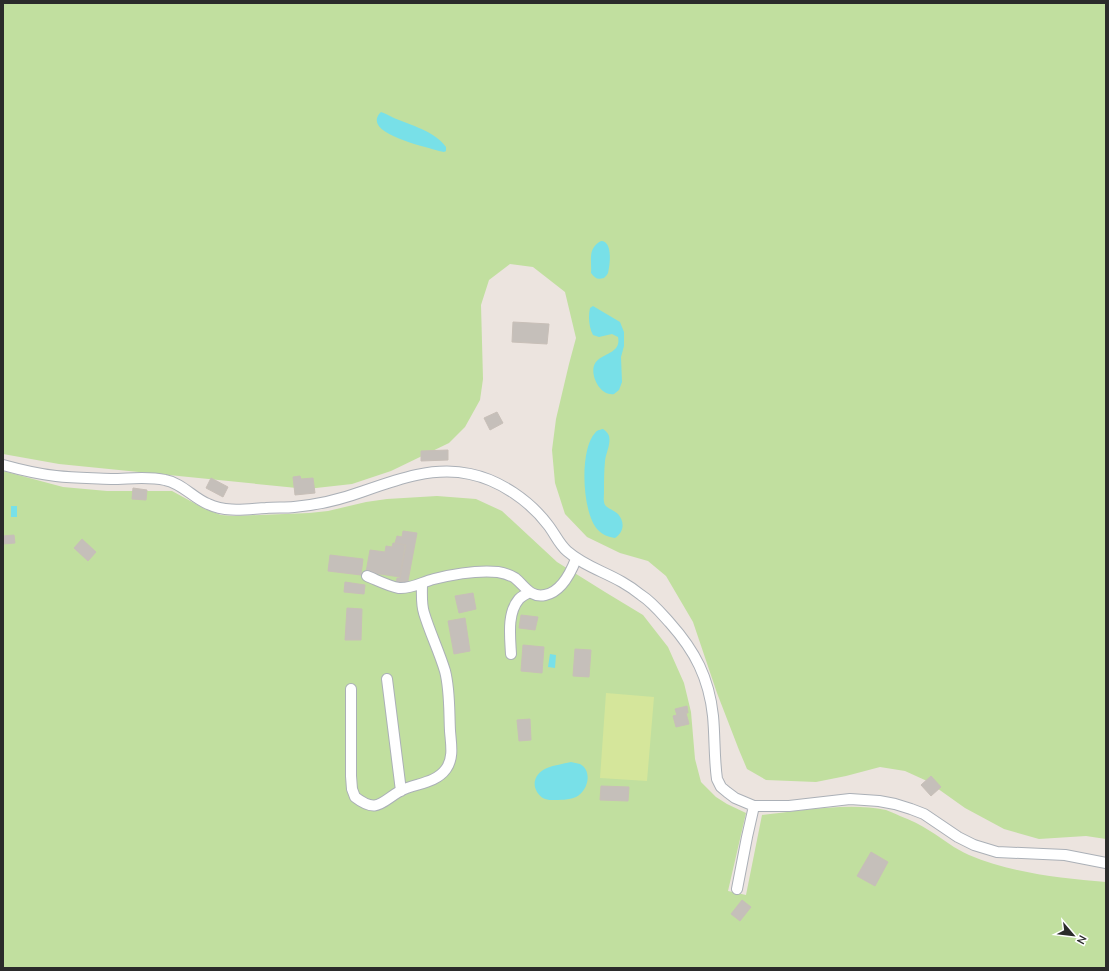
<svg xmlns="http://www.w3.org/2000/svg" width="1109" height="971" font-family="Mulish,sans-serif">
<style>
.green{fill:#c1df9f}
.pitch{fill:#d5e69b}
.water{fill:#78e0e8}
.building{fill:#c5bfba;stroke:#c8bfb8}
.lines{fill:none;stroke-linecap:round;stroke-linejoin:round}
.minor-casing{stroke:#abb0b7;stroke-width:12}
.minor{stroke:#fff;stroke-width:10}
</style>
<rect width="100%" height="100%" fill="#ece4df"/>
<!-- green -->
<path class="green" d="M3 3H1106V839L1086 836 1039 839 1004 829 965 808 927 781 905 771 880 767 846 776 816 782 766 780 747 769 739 750 717 693 693 622 666 576 648 561 620 553 587 537 565 514 555 483 552 450 556 419 569 364 576 338 565 292 533 267 510 264 489 280 481 305 483 379 480 400 465 427 449 443 391 471 352 484 307 489 59 464 3 454Z
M3 471 63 487 107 491H172L205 509 221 515 234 516 309 513 328 511 366 502 387 499 437 496 476 499 502 511 557 562 605 592 643 615 668 647 684 683 691 712 695 759 701 782 716 797 727 804 746 813 728 891 746 895 762 815C801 811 848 802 886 810 891 812 896 814 900 816 911 820 921 825 930 831 943 839 955 849 969 855 1012 873 1060 878 1106 882V968H3Z"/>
<!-- pitch -->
<path class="pitch" d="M606 693 654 697 647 781 600 778Z"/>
<!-- water -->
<path class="water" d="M381 112C387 114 393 118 399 120 416 127 435 132 446 147V151L444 152 439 151C428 147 359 133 381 112Z
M601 241C613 241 610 265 608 273 607 275 605 277 604 278 597 280 595 278 591 273 592 260 587 249 601 241Z
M593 306 620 322 624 332V346L621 357 622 382 619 390 614 394C609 395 603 392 600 388 594 381 589 366 599 359 607 353 621 351 618 337L612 334 599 337 593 335C589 327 588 317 590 308Z
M603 429C606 431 608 433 609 436 611 444 606 453 605 461 604 471 604 482 604 492 604 496 603 501 605 505 608 509 614 510 618 514 625 522 624 532 615 538 608 537 603 535 598 530 582 514 579 450 595 433 597 430 599 430 603 429Z
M11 506H17V517H11Z
M550 654 556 655 555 668 548 667Z
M571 762C574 763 577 763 580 764 593 771 588 791 576 797 569 800 560 800 552 800 545 800 541 798 537 792 531 782 537 772 547 768 554 765 563 764 571 762Z"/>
<!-- building -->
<path class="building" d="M513 322 549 324 547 344 512 342Z
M497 412 503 423 490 430 484 418Z
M448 450V460L421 461V451Z
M300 476 301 479 313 478 315 493 295 495 293 477Z
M211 478 228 487 223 497 206 488Z
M133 488 147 490 146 500 132 499Z
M403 531 417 533 407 586 396 584 397 578H400L406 545 395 543 397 536 402 537Z
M14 535 15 543 3 544V536Z
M82 539 96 552 88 561 74 548Z
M393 543 405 545 400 577 366 572 370 550 385 552 386 546 392 547Z
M330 555 363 559 361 575 328 571Z
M345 582 365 585 364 594 344 592Z
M473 593 476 609 459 613 455 596Z
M347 608 362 609 361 640H345Z
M521 615 538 617 535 630 519 628Z
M465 618 470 651 454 654 448 621Z
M523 645 544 647 542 673 521 671Z
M575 649 591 650 589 677 573 676Z
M687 706 688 713H686L689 724 676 727 673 716 677 715 675 709Z
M530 719 531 740 519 741 517 720Z
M931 776 941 787 931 796 921 785Z
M601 786 629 787 628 801 600 800Z
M871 852 888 862 875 886 857 876Z
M742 900 751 907 740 921 731 914Z"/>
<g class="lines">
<!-- minor casing -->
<g class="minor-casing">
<path id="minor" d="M3 465C21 470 38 474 56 476 74 478 93 478 111 479 129 479 147 476 165 480 182 483 193 498 208 504 227 513 247 509 266 508 275 507 285 508 294 507 317 505 342 499 364 491 398 479 434 466 470 474 500 480 530 501 548 525 555 534 559 544 567 551 584 566 603 571 622 582 629 586 635 590 641 595 652 602 661 613 670 623 695 651 709 678 713 716 715 737 714 758 717 779L721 787 727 792 735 798 754 806H789L850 799 879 801 895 804 911 809 924 814 958 837 974 845 997 852 1065 855 1106 863
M367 576C377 580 388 586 399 588 412 589 422 582 434 579 454 574 477 570 498 572 504 573 510 575 515 578 525 586 530 598 545 595 561 592 571 572 576 559
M511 654C510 636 507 613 519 599 522 596 526 594 530 592
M387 679 401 791
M351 689V776L352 789 355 797C377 814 381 802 400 791 415 783 435 784 446 769 454 758 451 744 450 731 449 711 450 690 445 671 439 651 430 633 424 613 421 604 422 593 422 583
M737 889 747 837 754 806"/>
</g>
<!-- minor -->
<use href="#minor" class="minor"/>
</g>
<!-- border -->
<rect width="1109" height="971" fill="none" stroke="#2b2b2b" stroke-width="8"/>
<!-- north arrow -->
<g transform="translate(1073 935) rotate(118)" stroke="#ffffff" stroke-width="3" paint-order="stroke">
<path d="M0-3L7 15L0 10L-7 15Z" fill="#2b2b2b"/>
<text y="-6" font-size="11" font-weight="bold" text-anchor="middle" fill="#2b2b2b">N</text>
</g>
</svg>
